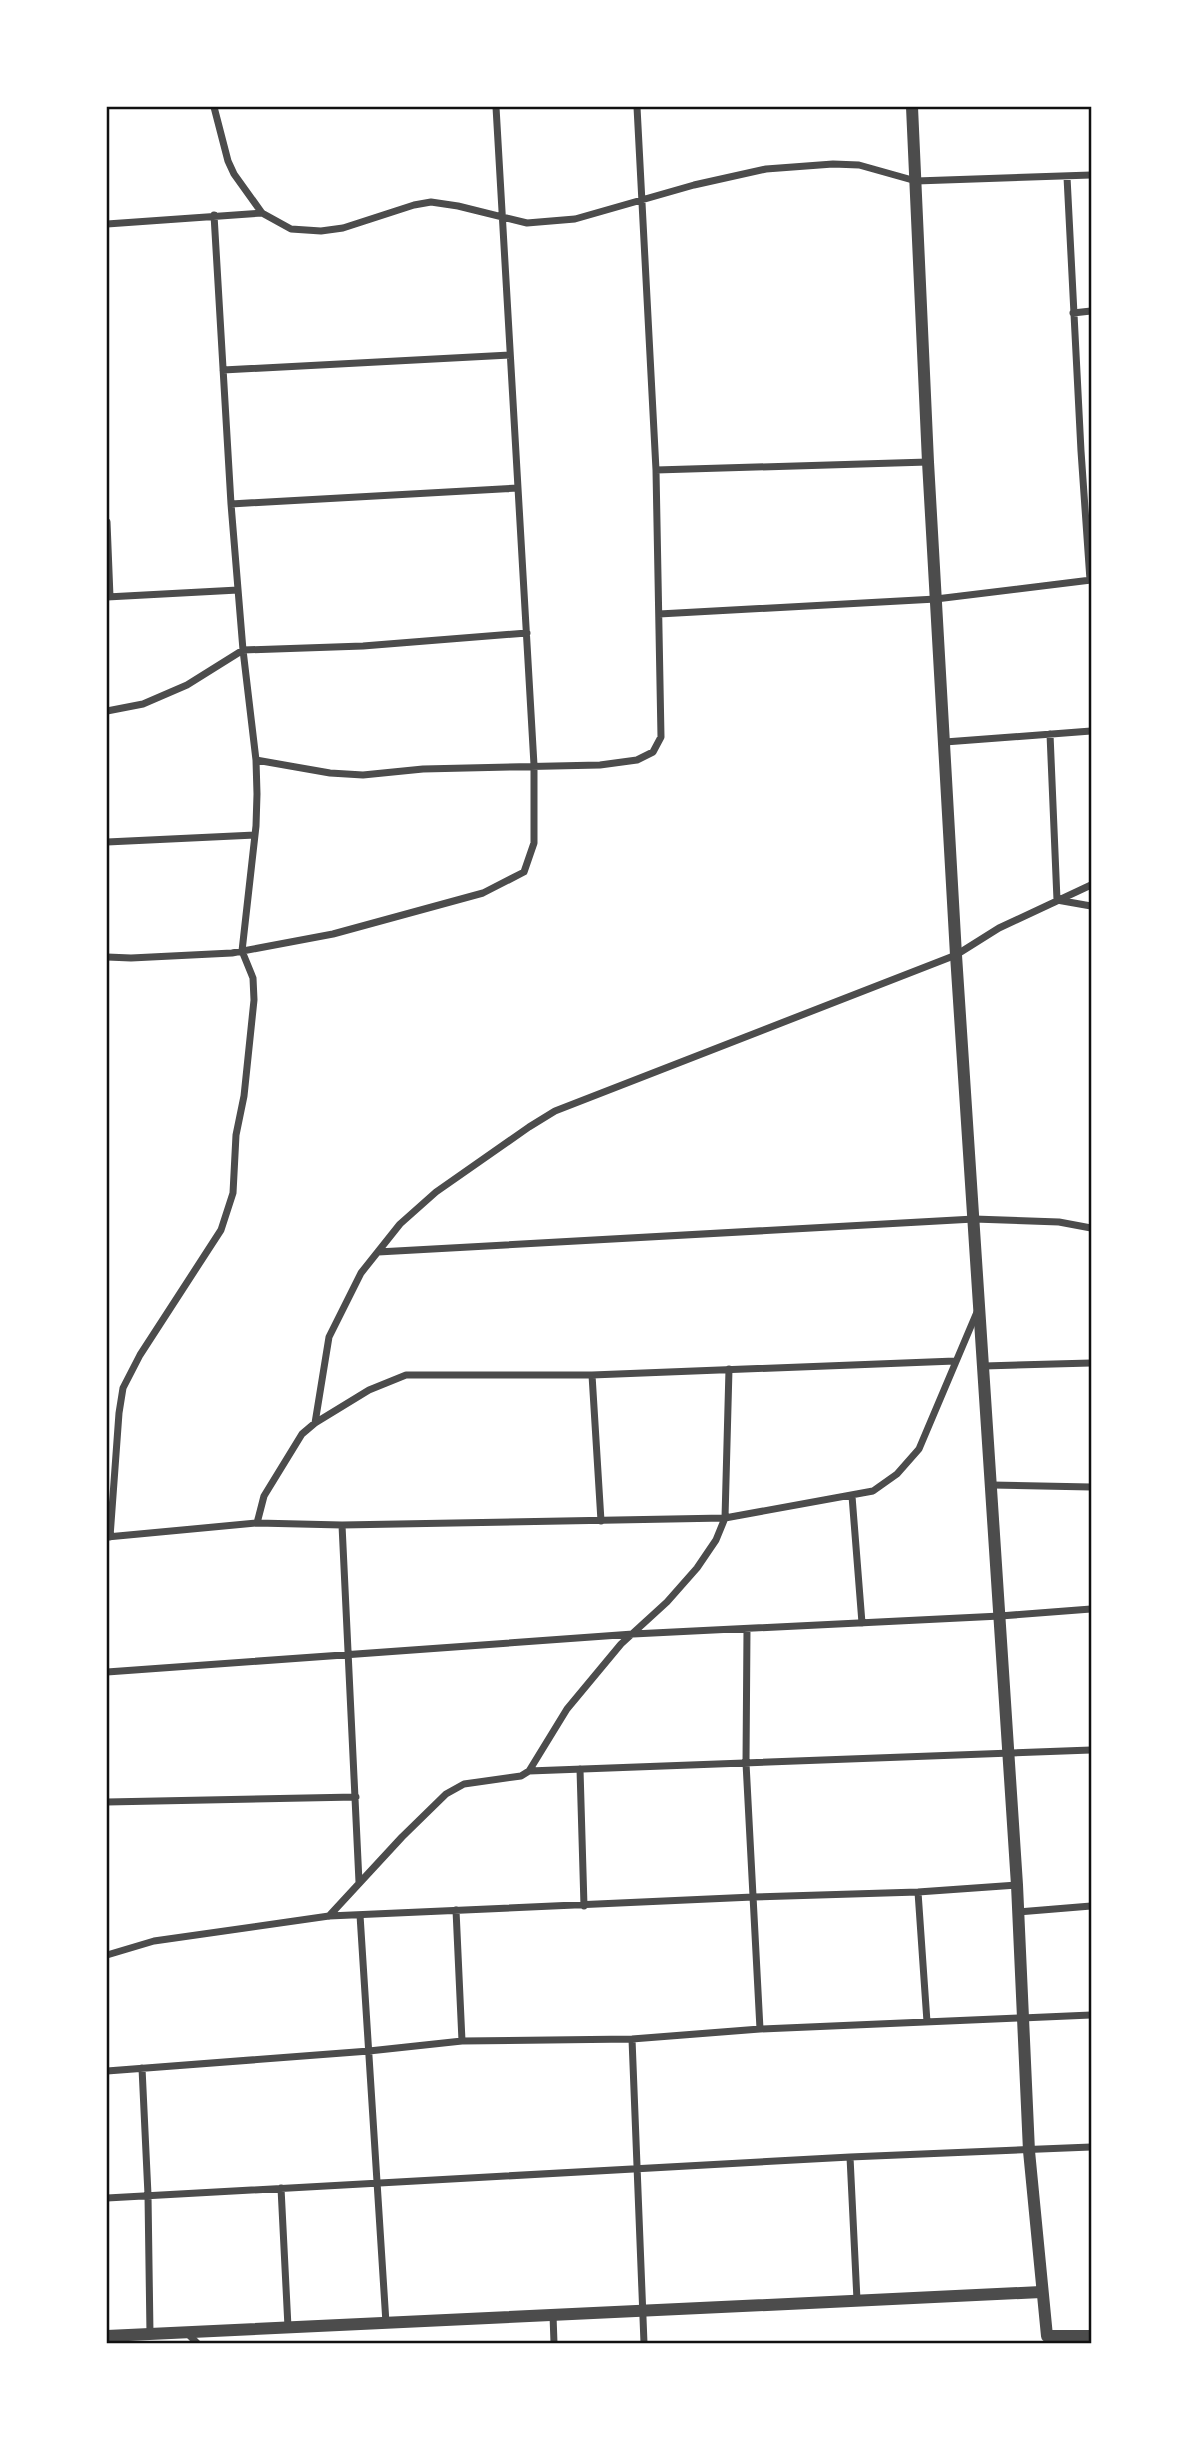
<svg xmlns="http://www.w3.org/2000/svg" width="1198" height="2450" font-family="'Fira Sans',sans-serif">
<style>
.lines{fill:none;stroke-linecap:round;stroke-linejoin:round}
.minor{stroke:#4c4c4c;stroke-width:7}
.tertiary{stroke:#4c4c4c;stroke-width:12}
.neatline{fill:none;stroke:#111;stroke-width:2.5}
</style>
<rect width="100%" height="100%" fill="#fff"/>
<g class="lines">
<!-- minor -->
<path class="minor" d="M214 107 228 161 234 174 262 213 291 229 321 231 343 228 414 205 431 202 458 206 527 223 575 219 694 185 766 169 833 164 859 165 916 181 1091 175
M1067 177 1081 451 1090 580
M107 224 262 213
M1073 313 1091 311
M223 370 510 355
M656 470 928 462
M231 504 518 488
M107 522 110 597
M107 597 238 590
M659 614 936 599 1091 580
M107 711 143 704 187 685 243 650 363 646 527 633
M1050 734 1057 900 1091 906
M945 742 1091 731
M256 760 330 773 363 775 423 769 600 765 637 760 653 752 661 737 656 470 637 107
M107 842 255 835
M107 957 131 958 232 953 333 934 483 893 524 872 534 843V765L496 107
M378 1252 974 1219 1059 1222 1091 1228
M984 1366 1091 1363
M592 1375 601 1521
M315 1423 329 1337 361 1273 400 1224 436 1192 529 1127 555 1111 956 955 999 928 1091 885
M992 1485 1091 1487
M852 1496 862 1623
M257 1523 264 1496 302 1434 315 1423 369 1390 406 1375H592L955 1361
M342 1525 359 1882
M107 1537 257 1523 342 1525 725 1518 873 1491 897 1474 919 1449 977 1312
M110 1537 119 1413 123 1388 140 1355 221 1230 233 1193 236 1135 244 1096 254 1000 253 978 242 951 256 826 257 794 256 760 243 650 231 504 214 215
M747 1629 746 1763 760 2029
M107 1672 633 1634 1000 1616 1091 1609
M580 1769 584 1906
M529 1771 1091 1750
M107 1802 356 1797
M918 1892 927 2022
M456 1910 462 2041
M1018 1912 1091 1906
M360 1915 386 2323
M329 1916 402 1837 446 1794 464 1784 521 1776 529 1771 567 1709 621 1644 667 1602 697 1568 716 1540 725 1518 729 1369
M107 1955 154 1941 329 1916 753 1897 918 1892 1017 1885
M632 2039 644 2343
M142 2068 148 2195 150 2334
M107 2071 369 2051 462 2041 632 2039 760 2029 1091 2015
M850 2157 857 2300
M281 2188 288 2327
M107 2198 850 2157 1091 2147
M553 2315 554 2343
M186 2332 197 2343"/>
<!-- tertiary -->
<path class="tertiary" d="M912 107 928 462 956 955 1017 1885 1029 2151 1047 2336H1091
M107 2336 1041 2292"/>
</g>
<!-- border -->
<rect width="1198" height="2450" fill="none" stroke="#ffffff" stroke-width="217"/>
<rect x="108" y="108" width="982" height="2234" class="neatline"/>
</svg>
